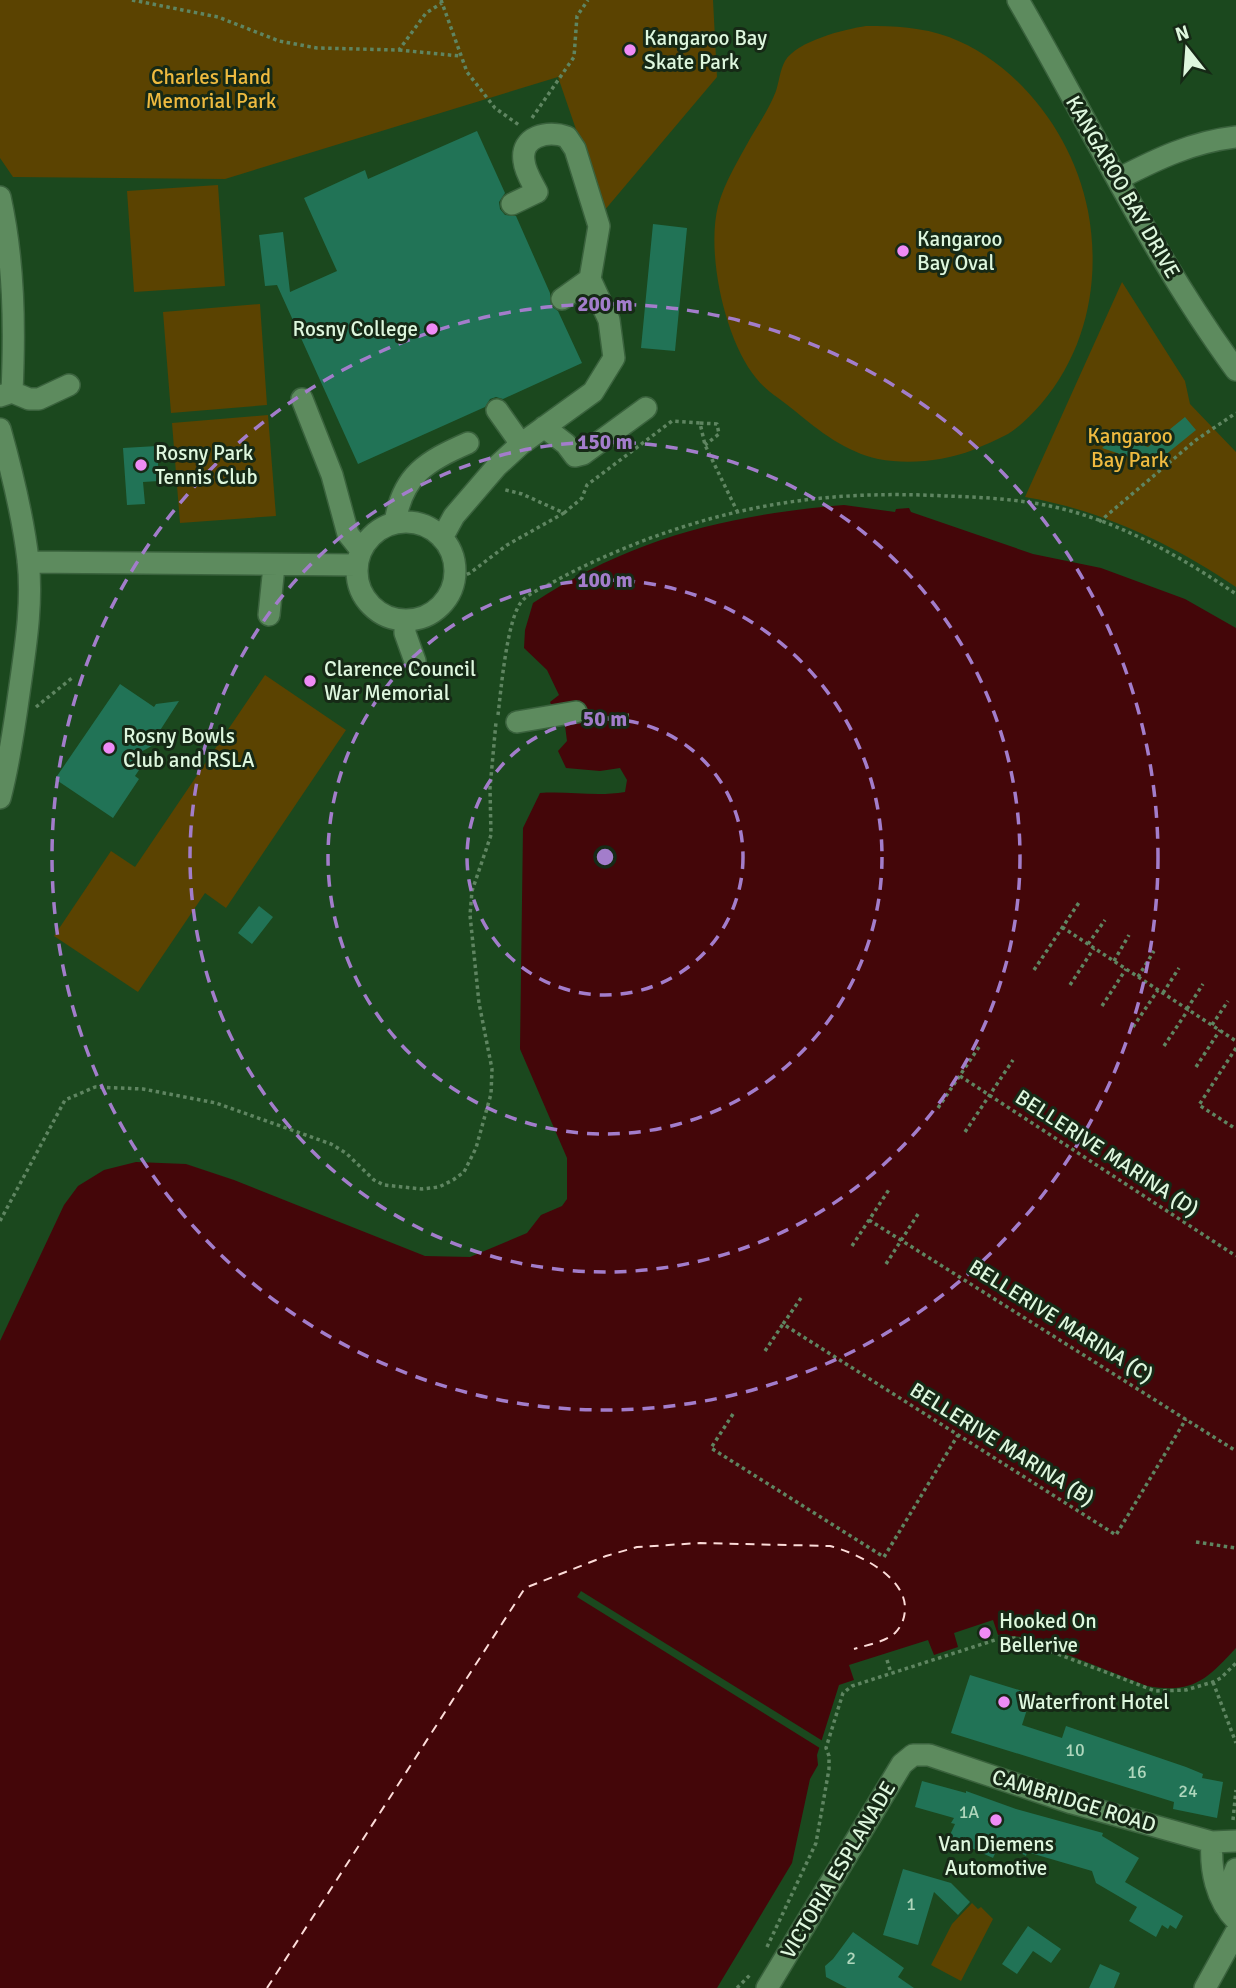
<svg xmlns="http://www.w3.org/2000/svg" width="1236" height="1988" font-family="Signika,sans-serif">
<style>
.green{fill:#5b4301}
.water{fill:#440609}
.pier{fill:#1b481e}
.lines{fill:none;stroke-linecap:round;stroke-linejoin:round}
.ferry{stroke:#fcdbd8;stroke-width:2;stroke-dasharray:9 7;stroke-linecap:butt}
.building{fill:#217356}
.minor-casing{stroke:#3a623d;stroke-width:24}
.path{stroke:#5f8561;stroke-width:3.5;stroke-dasharray:3.5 3.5;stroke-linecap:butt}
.minor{stroke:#5d8b5e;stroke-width:21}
.ring{fill:none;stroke:#a37dcb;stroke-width:3.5;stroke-dasharray:12 9}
.poi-dot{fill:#ef8bf6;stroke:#162916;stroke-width:2.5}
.labels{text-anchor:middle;stroke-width:6;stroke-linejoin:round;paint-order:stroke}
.number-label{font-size:18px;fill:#afd6bc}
.poi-label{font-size:21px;fill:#def7de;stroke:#162916;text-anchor:start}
.park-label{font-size:21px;fill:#eeba3f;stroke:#162916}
.street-label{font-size:21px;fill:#def7de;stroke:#162916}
.centre{fill:#a37dcb;stroke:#162916;stroke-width:3.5}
.ring-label{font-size:21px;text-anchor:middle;font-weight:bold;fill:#a37dcb;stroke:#162916;stroke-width:6;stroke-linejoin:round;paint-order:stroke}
</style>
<rect width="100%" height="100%" fill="#1b481e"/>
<!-- green -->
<path class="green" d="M0 0H713L717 77 604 211 558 77 225 179 13 177 0 158Z
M866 26C894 26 922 27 949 37 1020 64 1074 137 1088 211 1101 280 1087 350 1041 404 1031 415 1021 426 1008 434 997 440 984 445 973 450 944 461 909 465 878 459 846 452 819 431 795 411 782 400 766 391 756 378 725 340 706 254 718 206 725 181 739 159 751 137 760 122 770 107 776 91 779 82 780 70 785 61 797 41 845 29 866 26Z
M218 185 225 286 134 292 127 191Z
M1122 282 1185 381 1190 404 1236 452V587C1172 544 1102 510 1025 497Z
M260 304 267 405 171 413 163 312Z
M268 415 276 516 180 523 172 423Z
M265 675 346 730 226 908 205 893 138 992 54 936 111 851 135 867Z
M972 1903 978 1909 981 1907 993 1919 961 1981 931 1965 952 1924Z"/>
<!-- water -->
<path class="water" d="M844 505 895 512 896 509 909 508 911 512 1033 554 1101 568 1185 599 1236 628V1648C1206 1680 1193 1694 1147 1686L1023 1637 998 1635 993 1620 954 1633 958 1647 934 1655 928 1640 849 1665 854 1680 839 1685 817 1755 818 1765 810 1779 792 1863 717 1988H0V1341L64 1205 78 1186 104 1170 136 1162 186 1164 234 1180 425 1256 470 1257 527 1233 541 1215 562 1206 567 1199V1158L520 1049 523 828 540 793C570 791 596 797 625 792L627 780 620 768 600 771 566 768 558 751 567 741 563 710 554 711 550 702 559 695 547 670 524 648 525 630 533 603C632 538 727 515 844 505Z"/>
<!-- pier -->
<path class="pier" d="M581 1591 826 1743 823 1750 577 1597Z"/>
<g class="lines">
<!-- ferry -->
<path class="ferry" d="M267 1988 525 1588 606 1556 637 1547 700 1543 830 1546C857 1553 905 1576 905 1608 905 1617 902 1626 895 1633 885 1642 867 1645 854 1649"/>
</g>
<!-- building -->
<path class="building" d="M477 131 505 193 499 202 500 209 505 215 516 216 550 293 551 306 558 311 582 363 503 399 496 397 490 399 485 407 358 464 277 285 265 286 259 235 283 232 290 292 337 271 304 198 365 170 368 179Z
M653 224 687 228 675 351 641 348Z
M1185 417 1196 430 1153 465 1102 448 1116 436 1148 447Z
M157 446 159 481 143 482 145 504 127 505 123 448Z
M120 684 154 707 156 704 179 701 159 732V742L139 753 147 758 135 776 139 779 113 818 55 779Z
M259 906 273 917 252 944 238 933Z
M970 1675 1032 1694 1022 1725 1062 1738 1066 1726 1186 1767 1203 1774 1202 1778 1223 1782 1217 1818 1173 1809 1174 1802 951 1733Z
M922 1781 966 1793V1791L1016 1809 1103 1833 1102 1836 1139 1858 1125 1882 1183 1916 1176 1929 1170 1925 1168 1929 1162 1925 1156 1937 1129 1921 1137 1907 1096 1883 1092 1871 1027 1852 1026 1856 1013 1849 1011 1853 998 1847 993 1858 969 1847 949 1837 955 1824 951 1823 954 1818 915 1807Z
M903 1869 951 1883 970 1902 958 1915 934 1892 918 1945 883 1935Z
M1028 1926 1061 1949 1051 1963 1033 1951 1017 1974 1002 1964Z
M853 1932 904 1968 898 1977 914 1988H847L826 1977 825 1966 833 1959Z
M1100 1964 1120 1973 1114 1988H1089Z"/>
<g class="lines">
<!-- minor casing -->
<g class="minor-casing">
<path id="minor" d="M1018 0C1090 124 1151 254 1236 370
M1118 179C1157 159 1192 142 1236 137
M0 197C14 261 15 326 12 392
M562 299 590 279
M0 396 12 392 29 399H39L69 385
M302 399 332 475 348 534 361 550
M497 410 521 444
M544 427 566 444 575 456 583 454 646 408
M0 429C12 472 23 516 28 560 33 604 25 650 19 693 14 729 9 764 0 798
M357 571a49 49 0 1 1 98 0a49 49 0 1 1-98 0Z
M395 523C402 475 427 461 468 443
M442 538 454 516 497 466 521 444 593 392 614 358 609 320 590 279 599 226 575 149 567 137C548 130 520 136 524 161 525 172 532 182 537 192L512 204
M28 562 357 565
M269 615 274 566
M405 621V633L415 661
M517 722 576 712
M1212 1842C1210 1869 1216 1900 1236 1920
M1225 1906 1229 1886 1236 1869
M767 1988 902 1764 913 1755H929L1072 1803 1212 1842 1236 1841
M1205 1988 1236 1932"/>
</g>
<!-- path -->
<path class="path" d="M132 0 218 17 279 41 317 48 399 50 426 13 442 3
M441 0 467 72 495 108 519 125
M399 50 460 56
M532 118 574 57 577 16 588 0
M700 423 717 424 719 434 705 445
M564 513 582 498 587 485 672 421 700 423 705 445 737 511
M1099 522 1196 440 1236 413
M454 580 470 573 507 545 564 513 522 494 502 489
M36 707 72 678
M498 715C501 690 507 618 522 601 528 594 540 589 548 585 576 569 605 556 635 544 739 503 834 490 945 496 980 497 1016 499 1050 506 1117 520 1180 556 1236 594
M593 720 629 715
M1062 927 1236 1041
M1088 944 1105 920
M1114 961 1129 935
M1034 970 1080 901
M1138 977 1154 951
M1070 985 1094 948
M1163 993 1179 968
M1102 1006 1126 969
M1187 1009 1203 984
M1212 1025 1228 1001
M1133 1027 1158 990
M1164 1046 1188 1010
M1236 1048 1199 1105 1236 1129
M1196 1067 1220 1030
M960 1076 1236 1256
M938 1108 981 1044
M965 1132 1013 1060
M869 1220 1236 1451
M0 1221 65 1100 95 1087 143 1089 216 1103 331 1144 346 1153 374 1180 384 1185 422 1189 439 1187 453 1180 464 1172 476 1148 491 1094 492 1069 479 1003 470 915 472 891 491 835 490 788 496 722
M852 1246 890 1188
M886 1264 918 1214
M801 1298 783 1324 1116 1535 1186 1419
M765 1351 783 1324
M733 1414 711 1448 884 1557 958 1435
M1196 1542 1236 1548
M887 1660 891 1673
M1213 1682 1236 1743
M1233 1820 1236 1790
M767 1947 816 1843 829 1769V1756L826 1748 843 1693 852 1686 998 1639 1016 1638 1155 1691 1186 1690 1213 1682 1221 1678 1236 1663
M737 1988 750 1975"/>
<!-- minor -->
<use href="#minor" class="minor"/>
</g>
<!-- distance rings -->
<g class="ring">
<circle cx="605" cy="857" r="138"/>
<circle cx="605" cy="857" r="277"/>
<circle cx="605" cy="857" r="415"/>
<circle cx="605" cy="857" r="553"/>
</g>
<!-- markers -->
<g class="poi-dot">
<circle cx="630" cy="50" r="7"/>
<circle cx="903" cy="251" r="7"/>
<circle cx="432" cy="329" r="7"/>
<circle cx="141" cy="465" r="7"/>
<circle cx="310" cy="681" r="7"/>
<circle cx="109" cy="748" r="7"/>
<circle cx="985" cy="1633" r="7"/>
<circle cx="1004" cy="1702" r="7"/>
<circle cx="996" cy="1820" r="7"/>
</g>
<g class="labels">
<!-- number labels -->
<g class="number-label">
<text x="1075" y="1756">10</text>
<text x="1137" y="1778">16</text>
<text x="1188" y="1797">24</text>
<text x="969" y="1818">1A</text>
<text x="911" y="1910">1</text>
<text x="851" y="1964">2</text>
</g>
<!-- poi labels -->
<g class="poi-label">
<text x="644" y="45">Kangaroo Bay<tspan x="644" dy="24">Skate Park</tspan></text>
<text x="917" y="246">Kangaroo<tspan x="917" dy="24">Bay Oval</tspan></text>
<text x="418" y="336" text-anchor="end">Rosny College</text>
<text x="155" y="460">Rosny Park<tspan x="155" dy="24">Tennis Club</tspan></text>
<text x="324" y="676">Clarence Council<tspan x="324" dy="24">War Memorial</tspan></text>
<text x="123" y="743">Rosny Bowls<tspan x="123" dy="24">Club and RSLA</tspan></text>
<text x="999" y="1628">Hooked On<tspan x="999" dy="24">Bellerive</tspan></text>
<text x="1018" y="1709">Waterfront Hotel</text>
<text x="996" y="1851" text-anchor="middle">Van Diemens<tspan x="996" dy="24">Automotive</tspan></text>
</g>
<!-- park labels -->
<g class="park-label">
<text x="211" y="84">Charles Hand<tspan x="211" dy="24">Memorial Park</tspan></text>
<text x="1130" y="443">Kangaroo<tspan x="1130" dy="24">Bay Park</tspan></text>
</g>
<!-- street labels -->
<g class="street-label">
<text transform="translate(1123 187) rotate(60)" y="7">KANGAROO BAY DRIVE</text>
<text transform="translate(1107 1153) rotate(33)" y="7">BELLERIVE MARINA (D)</text>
<text transform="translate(1061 1321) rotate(32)" y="7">BELLERIVE MARINA (C)</text>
<text transform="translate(1002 1444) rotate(32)" y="7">BELLERIVE MARINA (B)</text>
<text transform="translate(1074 1801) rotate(17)" y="7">CAMBRIDGE ROAD</text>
<text transform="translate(838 1870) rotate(-59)" y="7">VICTORIA ESPLANADE</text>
</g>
</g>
<circle cx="605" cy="857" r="10" class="centre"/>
<g class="ring-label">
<text x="605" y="311">200 m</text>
<text x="605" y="449">150 m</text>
<text x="605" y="587">100 m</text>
<text x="605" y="726">50 m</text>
</g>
<!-- north arrow -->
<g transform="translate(1187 49) rotate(343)" stroke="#162916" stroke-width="5" paint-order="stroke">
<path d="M0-5L12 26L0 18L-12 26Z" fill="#def7de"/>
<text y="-10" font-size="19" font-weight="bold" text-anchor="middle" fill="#def7de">N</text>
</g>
</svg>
